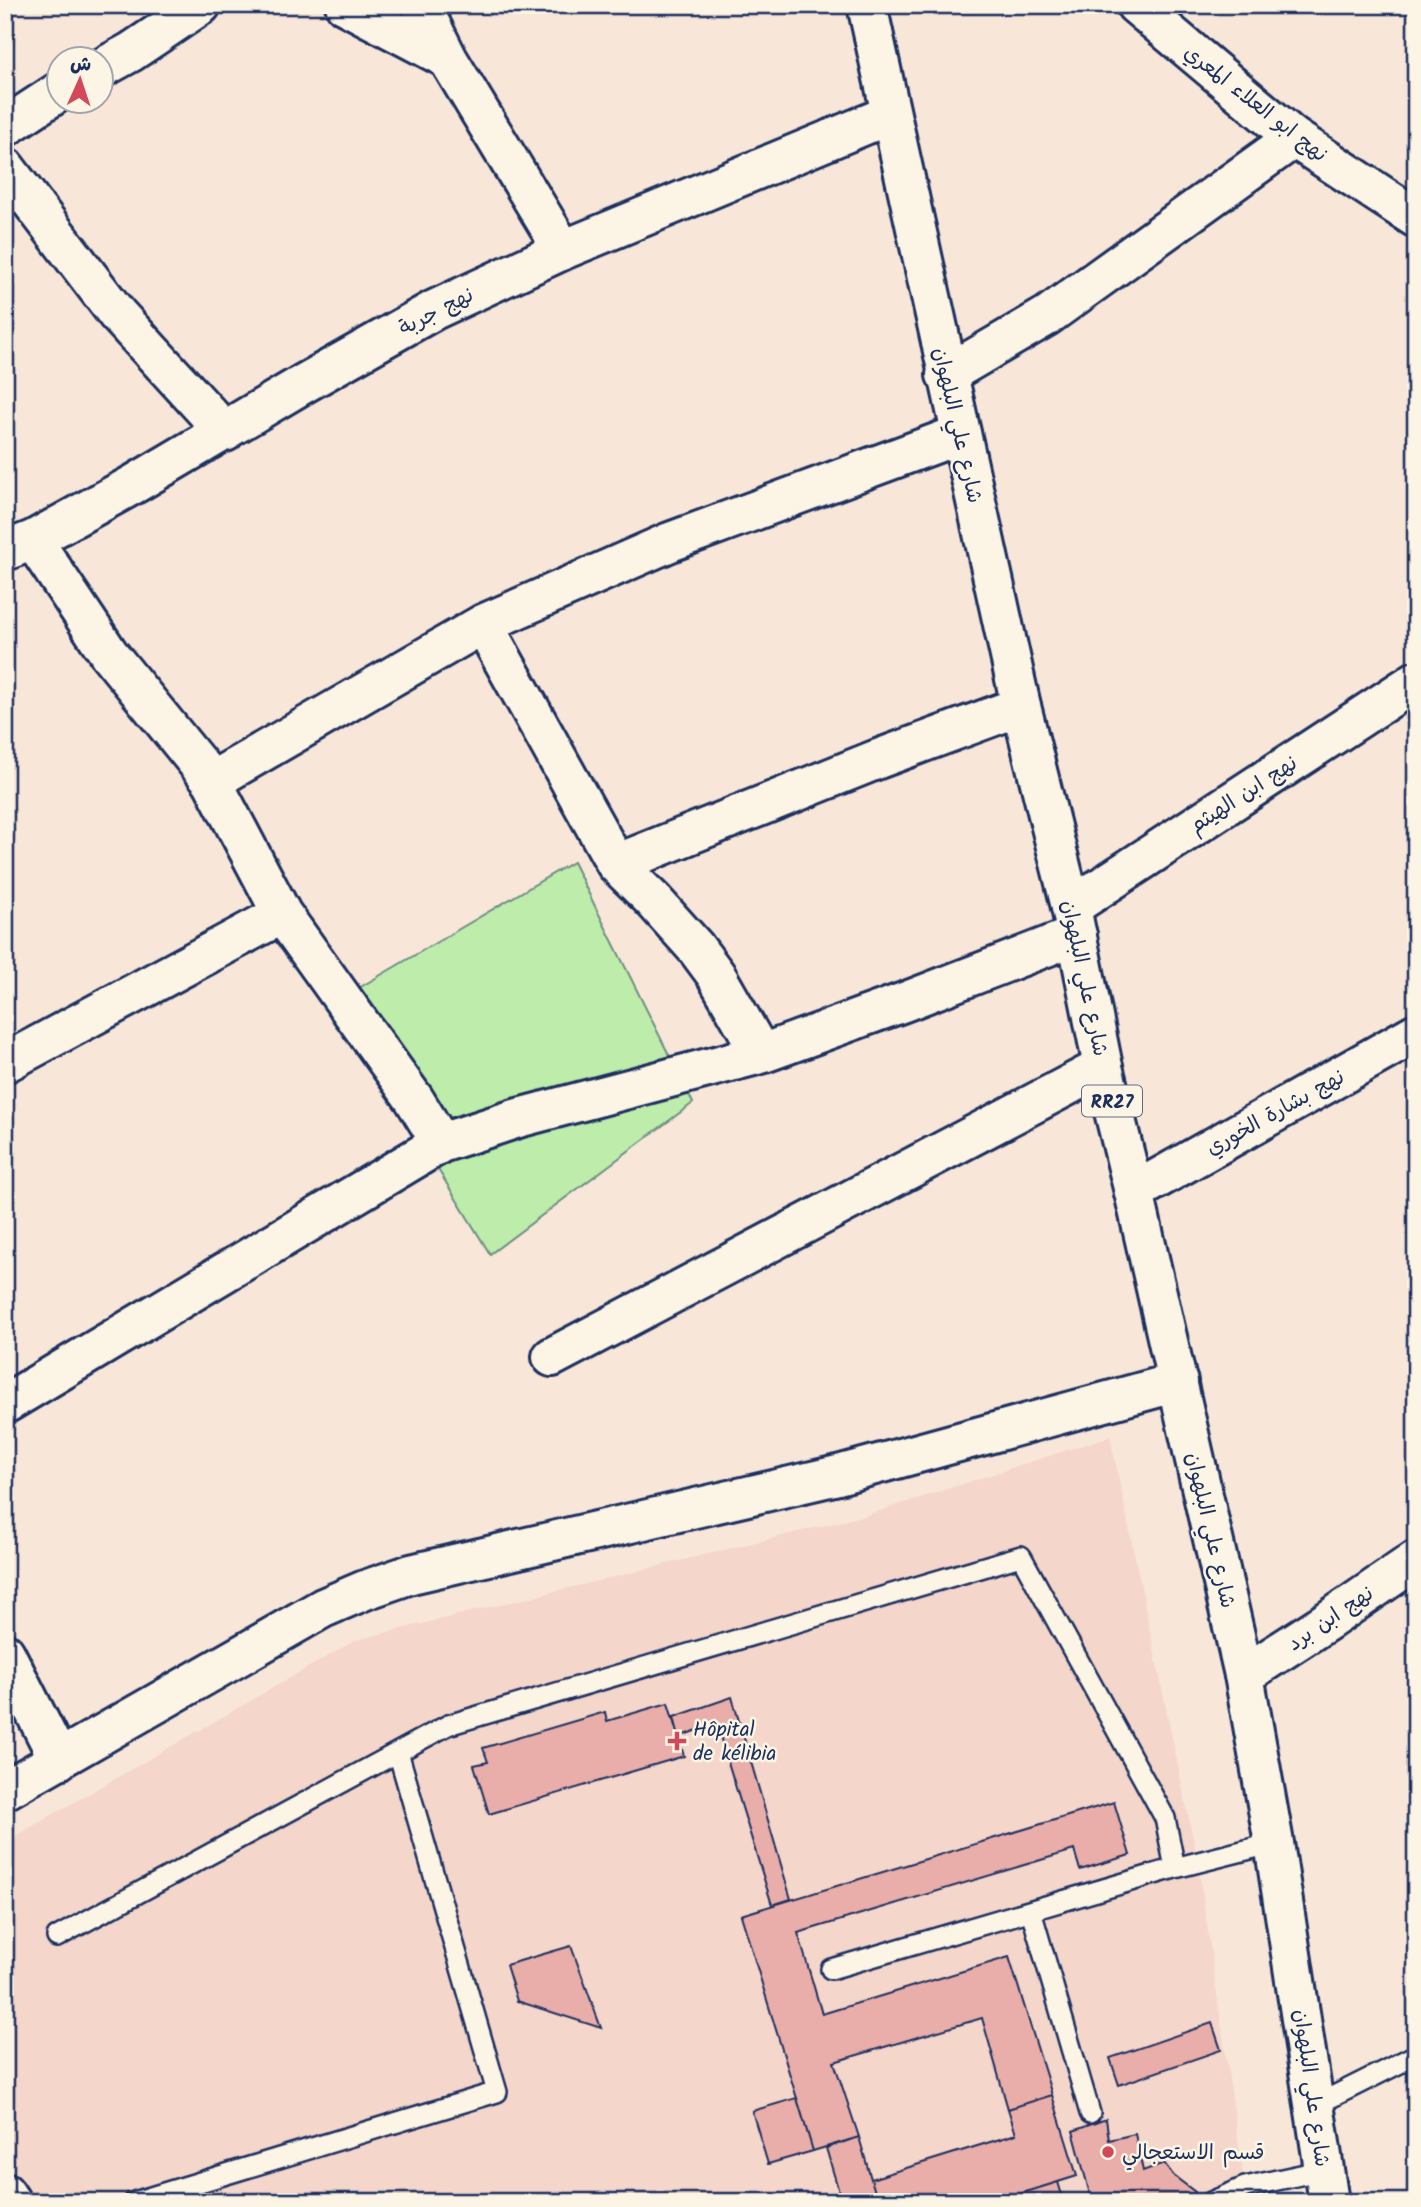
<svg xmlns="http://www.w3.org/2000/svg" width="1421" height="2207" font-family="Kalam,'Playpen Sans Arabic',sans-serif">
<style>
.built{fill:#f4d6cb}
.green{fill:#beecaa;stroke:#6c8e84;stroke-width:2}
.building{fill:#e9aea9;stroke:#1b2f5e;stroke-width:2}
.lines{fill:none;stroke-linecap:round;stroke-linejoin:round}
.lane-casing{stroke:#1b2f5e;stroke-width:24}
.street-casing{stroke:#1b2f5e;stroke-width:44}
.secondary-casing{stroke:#1b2f5e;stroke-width:44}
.primary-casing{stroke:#1b2f5e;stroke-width:44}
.lane{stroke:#fcf5e5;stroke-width:19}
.street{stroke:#fcf5e5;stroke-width:38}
.secondary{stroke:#fcf5e5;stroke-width:38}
.primary{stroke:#fcf5e5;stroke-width:38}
.poi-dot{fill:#d1495b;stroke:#fcf5e5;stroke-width:2.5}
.labels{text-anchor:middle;stroke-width:5;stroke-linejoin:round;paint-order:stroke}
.shield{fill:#fcf5e5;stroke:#5e6a86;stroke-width:2}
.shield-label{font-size:19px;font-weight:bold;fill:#1b2f5e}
.street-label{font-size:21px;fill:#1b2f5e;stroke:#fcf5e5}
.poi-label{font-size:21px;fill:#1b2f5e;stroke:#fcf5e5;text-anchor:start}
</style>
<rect width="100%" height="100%" fill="#f8e7d9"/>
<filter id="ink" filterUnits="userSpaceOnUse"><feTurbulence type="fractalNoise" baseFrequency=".0143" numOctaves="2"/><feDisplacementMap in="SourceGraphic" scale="14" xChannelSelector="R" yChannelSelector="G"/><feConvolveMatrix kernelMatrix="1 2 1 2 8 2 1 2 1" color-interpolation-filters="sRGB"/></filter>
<g filter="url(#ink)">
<!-- built -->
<path class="built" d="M1110 1436 1198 1863 1247 2202H5V1842L356 1640 867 1515Z"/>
<!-- green -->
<path class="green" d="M573 862 693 1103 490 1254 335 1002Z"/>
<!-- building -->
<path class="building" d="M732 1697 791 1899 772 1905 716 1723 679 1737 674 1717Z
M668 1703 684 1756 489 1814 474 1765 488 1762 483 1748 605 1712 607 1721Z
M1114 1802 1130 1855 1080 1870 1074 1850 798 1933 822 2014 1009 1957 1052 2095 1008 2109 982 2018 834 2062 859 2137 813 2151 741 1915Z
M571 1946 601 2028 517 2001 506 1965Z
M1212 2023 1221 2050 1119 2085 1110 2058Z
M1052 2095 1077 2176 994 2202H878L871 2179 1016 2134 1008 2109Z
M797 2098 813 2151 768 2164 752 2111Z
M1106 2119 1109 2140 1135 2134 1143 2171 1164 2163 1174 2176 1195 2192 1193 2202H1092L1073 2131Z
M859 2137 871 2179 878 2202H842L826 2148Z
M1058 2182 1064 2202H1002V2199Z"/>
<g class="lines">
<!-- lane casing -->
<g class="lane-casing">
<path id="lane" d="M1031 1911 1090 2113
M57 1937 448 1725 1021 1556 1165 1818 1175 1868
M831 1969 1175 1868 1274 1843
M1316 2105 1416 2055
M134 2202 497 2092 398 1752
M1211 2202 1245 2187 1324 2170"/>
</g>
<!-- street casing -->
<g class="street-casing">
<path id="street" d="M345 5 448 59
M421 5 448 59 563 250
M102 68 131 52 201 5
M5 127 60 91
M5 167 117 314 225 432
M946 375 1047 316 1294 138
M5 551 33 540 136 483 303 384 434 310 563 250 889 115
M483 624 616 864 653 900 696 948 716 975 761 1054
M212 781 483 624 670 542 961 434
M616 864 878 759 1021 706
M1071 907 1416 681
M5 1063 282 914
M441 1143 518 1118 761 1054 904 1002 1077 935
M1134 1192 1416 1033
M552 1357 1103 1067
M5 1404 441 1143 414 1099 282 914 212 781 109 654 33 540
M5 1653 59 1760
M1244 1675 1329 1620 1416 1560
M5 1790 323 1608 365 1590 411 1574 838 1475 1178 1382
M5 2193 11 2202"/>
</g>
<!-- secondary casing -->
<g class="secondary-casing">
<path id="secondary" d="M1136 5 1294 138 1416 218"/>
</g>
<!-- primary casing -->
<g class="primary-casing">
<path id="primary" d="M867 5 1021 706 1071 907 1103 1067 1134 1192 1244 1675 1274 1843 1329 2202"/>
</g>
<!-- lane -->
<use href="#lane" class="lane"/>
<!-- street -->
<use href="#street" class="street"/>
<!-- secondary -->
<use href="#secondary" class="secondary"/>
<!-- primary -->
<use href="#primary" class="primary"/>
</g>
</g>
<!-- markers -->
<g class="poi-dot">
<path d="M673.5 1730.5h7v7h7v7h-7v7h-7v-7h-7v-7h7z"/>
<circle cx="1108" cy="2152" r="7"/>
</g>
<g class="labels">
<!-- shield labels -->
<rect class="shield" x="1082" y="1085.5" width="60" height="31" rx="5"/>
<g class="shield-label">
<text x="1112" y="1108">RR27</text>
</g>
<!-- street labels -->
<g class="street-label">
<text transform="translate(1256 103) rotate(38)" y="7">نهج ابو العلاء المعري</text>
<text transform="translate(436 311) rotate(-27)" y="7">نهج جربة</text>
<text transform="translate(958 425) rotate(77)" y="7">شارع علي البلهوان</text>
<text transform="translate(1243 794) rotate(-33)" y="7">نهج ابن الهيثم</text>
<text transform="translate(1085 978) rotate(78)" y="7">شارع علي البلهوان</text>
<text transform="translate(1275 1112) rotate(-29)" y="7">نهج بشارة الخوري</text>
<text transform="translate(1211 1530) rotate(77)" y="7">شارع علي البلهوان</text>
<text transform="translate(1330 1618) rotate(-34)" y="7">نهج ابن برد</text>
<text transform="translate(1312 2088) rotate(82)" y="7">شارع علي البلهوان</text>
</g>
<!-- poi labels -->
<g class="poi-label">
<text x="693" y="1736">Hôpital<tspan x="693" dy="24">de kélibia</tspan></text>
<text x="1122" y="2159">قسم الاستعجالي</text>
</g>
</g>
<!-- margin -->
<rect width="1421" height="2207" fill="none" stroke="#fcf5e5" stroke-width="28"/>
<rect x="14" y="14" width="1393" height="2179" fill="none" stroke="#1b2f5e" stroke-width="2.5" filter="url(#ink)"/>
<!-- north arrow -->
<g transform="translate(80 80) rotate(3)"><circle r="33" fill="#fcf5e5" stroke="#a2a6af" stroke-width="2"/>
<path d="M0-5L12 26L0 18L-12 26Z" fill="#d1495b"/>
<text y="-10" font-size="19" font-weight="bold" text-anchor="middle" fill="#1b2f5e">ش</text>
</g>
</svg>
